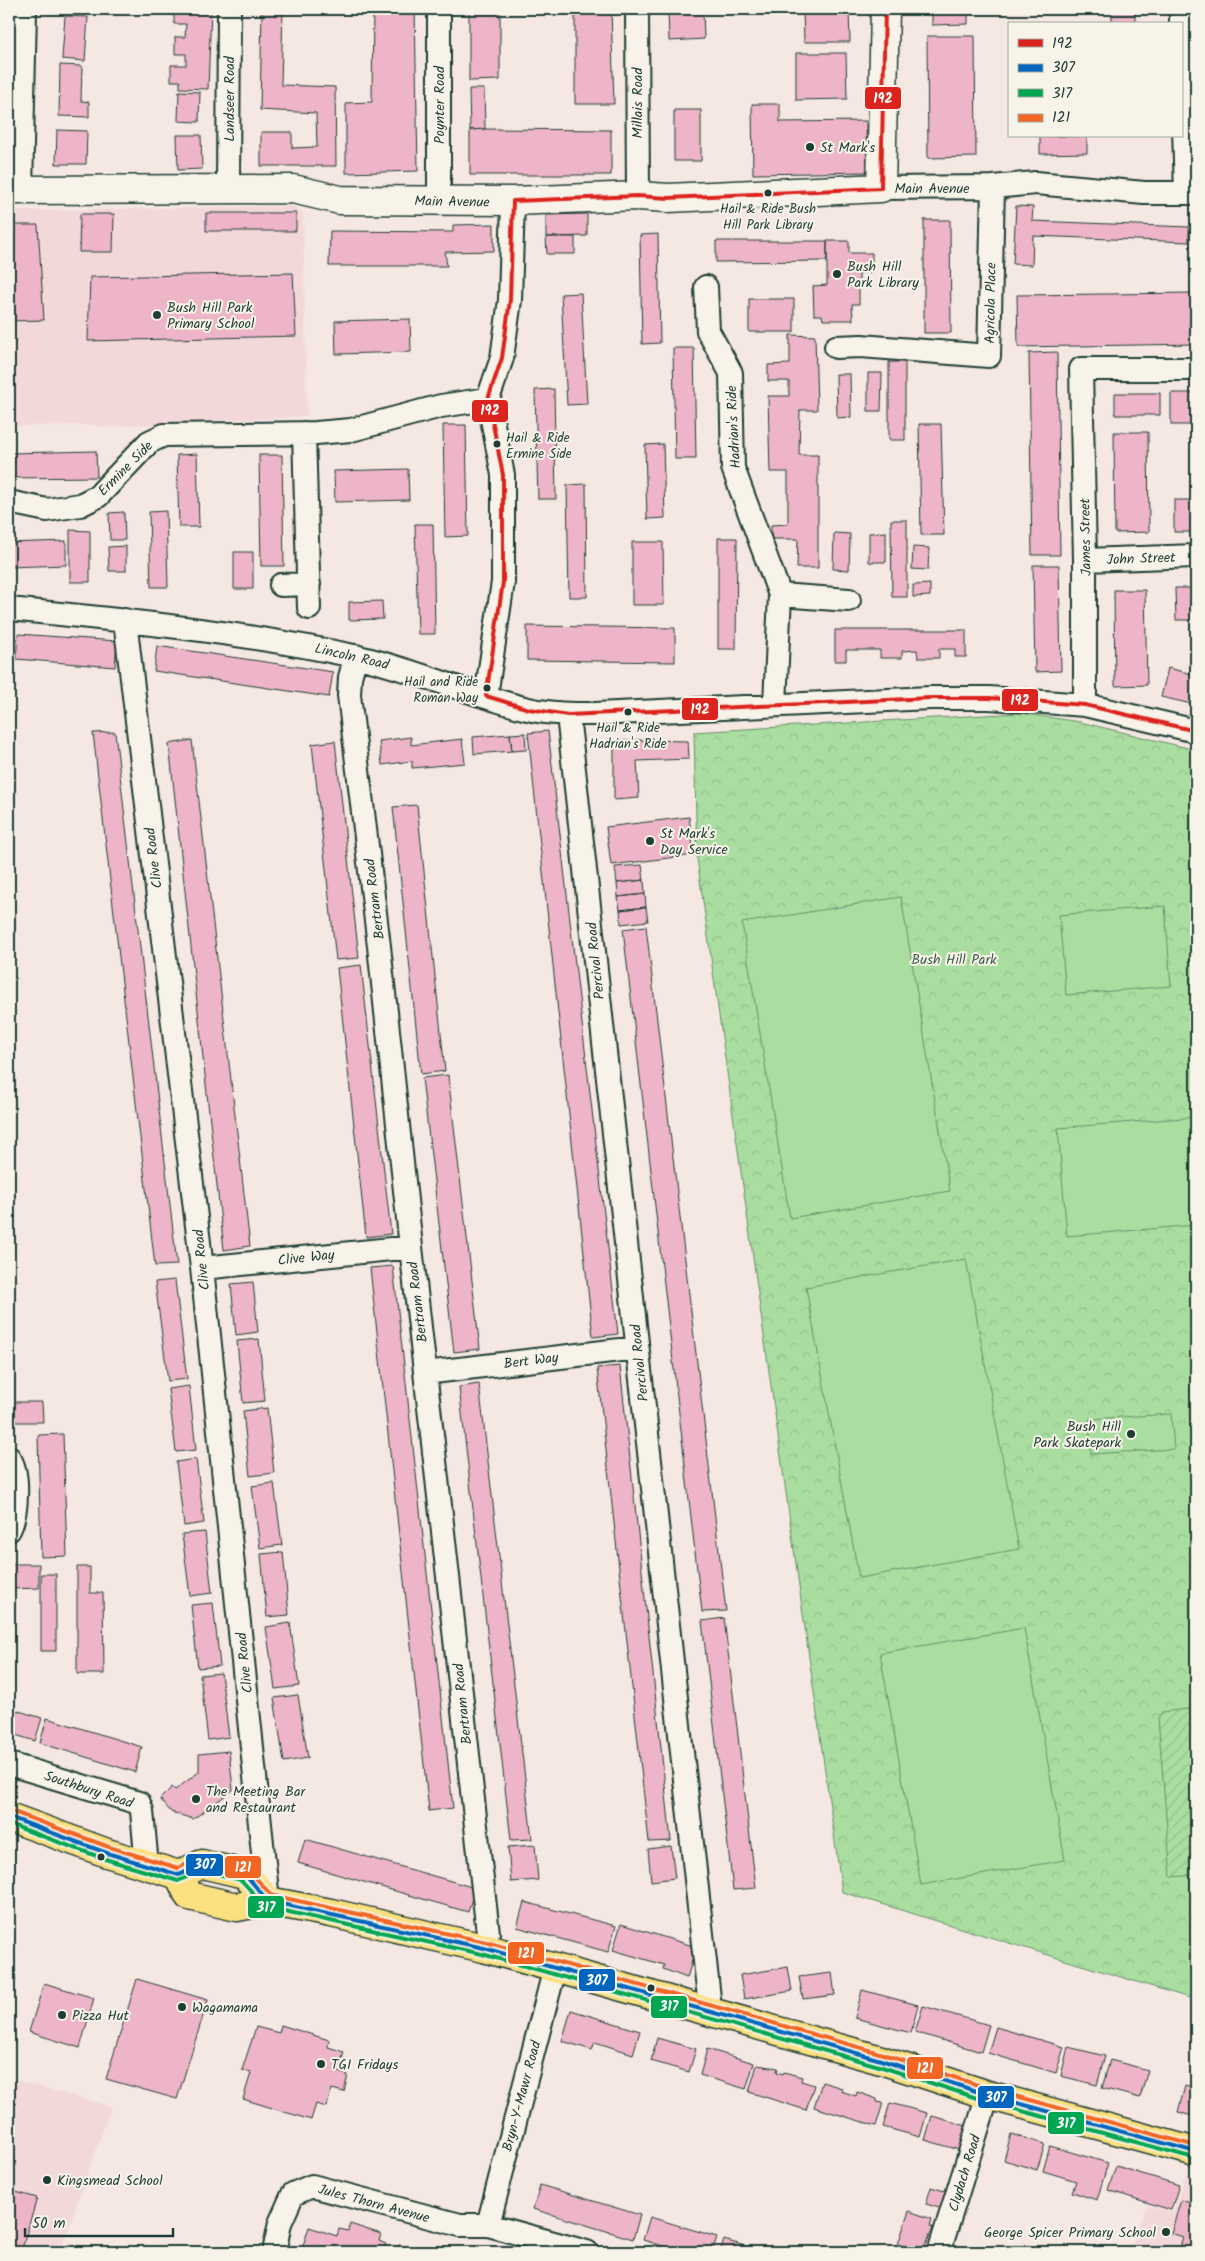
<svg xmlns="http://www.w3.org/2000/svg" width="1205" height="2261" font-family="Kalam,sans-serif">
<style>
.built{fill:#f3d8da}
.park{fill:url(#park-crowns);stroke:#648e6a}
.garden{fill:url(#garden-furrows);stroke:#648e6a}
.pitch{fill:#aadea0;stroke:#648e6a}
.building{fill:#eeb5c8;stroke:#1f3d34}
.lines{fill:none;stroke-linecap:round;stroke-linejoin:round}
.street-casing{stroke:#1f3d34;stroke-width:26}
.secondary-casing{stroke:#1f3d34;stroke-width:31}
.primary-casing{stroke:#1f3d34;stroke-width:31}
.street{stroke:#f7f3e8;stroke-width:22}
.secondary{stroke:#f7f3e8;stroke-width:28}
.primary{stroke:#fbe080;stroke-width:28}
.bus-1-casing{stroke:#f7f3e8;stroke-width:8}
.bus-2-casing{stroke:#f7f3e8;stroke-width:8}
.bus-3-casing{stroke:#f7f3e8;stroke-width:8}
.bus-4-casing{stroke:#f7f3e8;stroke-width:8}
.bus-1{stroke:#dc241f;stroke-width:4}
.bus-2{stroke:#0065bd;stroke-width:4}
.bus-3{stroke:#00a651;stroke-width:4}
.bus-4{stroke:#f26522;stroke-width:4}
.poi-dot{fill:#1f3d34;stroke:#f7f3e8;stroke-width:2}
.labels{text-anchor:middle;stroke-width:4;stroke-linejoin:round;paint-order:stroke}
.bus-label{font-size:13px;fill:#1f3d34;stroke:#f7f3e8}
.street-label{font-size:14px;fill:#1f3d34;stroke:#f7f3e8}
.poi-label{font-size:14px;fill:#1f3d34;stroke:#f7f3e8;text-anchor:start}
.park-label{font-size:14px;fill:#3b5d4a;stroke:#f7f3e8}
.line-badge{stroke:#f7f3e8;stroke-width:2}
.badge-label{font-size:14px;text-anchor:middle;font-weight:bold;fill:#fff}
</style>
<defs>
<pattern id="park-crowns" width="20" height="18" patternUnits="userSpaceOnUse" patternTransform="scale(1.25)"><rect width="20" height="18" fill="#aadea0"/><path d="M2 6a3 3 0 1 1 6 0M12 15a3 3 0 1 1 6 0" fill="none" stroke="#92bf8a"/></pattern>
<pattern id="garden-furrows" width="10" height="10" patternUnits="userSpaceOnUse" patternTransform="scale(1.25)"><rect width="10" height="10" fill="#aadea0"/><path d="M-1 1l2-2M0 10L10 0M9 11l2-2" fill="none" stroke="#92bf8a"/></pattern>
</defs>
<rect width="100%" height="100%" fill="#f5e7e2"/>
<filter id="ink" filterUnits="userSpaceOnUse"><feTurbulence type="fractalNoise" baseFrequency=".02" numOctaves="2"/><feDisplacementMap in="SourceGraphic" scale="10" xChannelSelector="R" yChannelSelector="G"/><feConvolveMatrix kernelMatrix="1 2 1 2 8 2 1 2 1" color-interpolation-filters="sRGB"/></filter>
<g filter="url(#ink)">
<!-- built -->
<path class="built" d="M294 206 303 213 307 416 100 427 95 425 9 426V211Z
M9 2078 111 2107 60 2252H9Z
M1186 2174 1196 2177V2252H1129L1147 2205 1173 2212Z"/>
<!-- park -->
<path class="park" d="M1020 713 1080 722 1196 750V2000L842 1892 697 858 694 732Z"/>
<!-- garden -->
<path class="garden" d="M1196 1708V1875L1171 1877 1158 1718 1162 1712Z"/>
<!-- pitch -->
<path class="pitch" d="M901 897 950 1191 790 1218 742 923Z
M1165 906 1171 986 1066 995 1059 915Z
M1196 1117V1225L1067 1236 1058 1128Z
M966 1259 1019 1549 859 1578 806 1287Z
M1171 1414 1174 1449 1091 1454 1089 1419Z
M1024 1628 1065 1860 921 1885 880 1653Z"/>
<!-- building -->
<path class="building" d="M186 9H211L208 89 180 88V81H171V65H186V54H175V37H185L186 24H174V11H186Z
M262 9H283L281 85 335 87 336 166H261V132H292V148L317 147 316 113 260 110Z
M373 9H415L418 171 346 173V103L372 102Z
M469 9H500V80L469 81Z
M575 9H611L614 104H575Z
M668 9H703L704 39 669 41Z
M803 9H849L850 42H804Z
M932 9H968V24L932 25Z
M1112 9H1135V24H1112Z
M65 16 88 17 85 61 62 59Z
M927 36H975L976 157 928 158Z
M796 53H846L847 99 796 100Z
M60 65 82 66 81 101 89 102V117L59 116Z
M469 89H484L485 129 470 130Z
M179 91 200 92 199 122 178 121Z
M752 104H780V122L866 121 867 172 753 174Z
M674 110H701V161H674Z
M485 129 611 130V175H470V130Z
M57 130 87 131 86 164H56Z
M177 135H201L202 169 178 170Z
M1040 136H1087V153L1040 154Z
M1016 206 1033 207 1032 221 1189 227V242L1033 236 1032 265 1013 264Z
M206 213H296V231H206Z
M80 214H114L113 252H79Z
M587 214V236L546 237V215Z
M924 220H950L951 333H924Z
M494 224V251L445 252 447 266H329L330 231 453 232V225Z
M9 225H38L44 320 9 321Z
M658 234 660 343 642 344 640 235Z
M546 237H575V254H547Z
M716 241H827V261L716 262Z
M827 241H849V253H872V272L859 273V304H852L853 320H823L822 315H814L813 286 827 285Z
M293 273 296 336 88 341 90 277Z
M581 293 587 404 567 405 561 294Z
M1196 293V344L1018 347 1017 295Z
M749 299H794V332H749Z
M410 319 411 352 336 354 335 321Z
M790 335 815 336 817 410H800L799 455H818V568H797L798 539H771V525L788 524V472H770L768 396H789V381H768V365L790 364Z
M673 348H694L696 459H675Z
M1057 352 1060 555H1032L1029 353Z
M889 362H905V440H889Z
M868 373H882L881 411H868Z
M836 374H850L851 417 837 418Z
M554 389 556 499H538L535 390Z
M1115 393H1160V415H1115Z
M1171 393H1196V425H1171Z
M919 424H941L944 535H921Z
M443 425H466L468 536 445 537Z
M1114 432H1148L1149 532 1115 533Z
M663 444 665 518 647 519 645 445Z
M96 451 97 477 9 478V453Z
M197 454 199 527H179L177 455Z
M259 455H282L284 566H261Z
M408 469 409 500 335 502 334 471Z
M586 484 587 597H569L567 485Z
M1174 500H1196V532H1174Z
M166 511 168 587H151L149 512Z
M124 512 125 540H110L109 513Z
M891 520H907V597H892Z
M415 524H433L435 634H418Z
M70 530 90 531V582H70Z
M886 532V562H869V533Z
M834 533 850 534 849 570 833 569Z
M718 538H737L736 649H718Z
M66 541V565L9 567V543Z
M632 542H663L664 605H632Z
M126 546V571H109L108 547Z
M913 547 929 548 928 570 912 569Z
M234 552H253V589H234Z
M1033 565H1059L1061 671 1035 672Z
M930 584V596L913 597V585Z
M1175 588H1196V620H1176Z
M1114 590H1145L1147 685 1115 686Z
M382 601 383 619 349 620V602Z
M527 626 675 628V662L527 660Z
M835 630H966V657H955V649H939V658H918L917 650 902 651V658H880V650H846V661H835Z
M18 634 117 641 115 667 16 659Z
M157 646 333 672 329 697 154 671Z
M1168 668 1196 675V705L1161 697Z
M548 731 618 1334 593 1337 528 733Z
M115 732 177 1265 155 1266 93 733Z
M525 733 526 750 512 751 510 734Z
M510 734 512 751 474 754 473 737Z
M411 737V745L462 739 465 763 412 768V761L382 765 379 741Z
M192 740 250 1246 224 1250 169 744Z
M637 740 688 741 689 759 637 761 639 798 614 800V749L623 741Z
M335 741 359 958 336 960 312 744Z
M417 805 445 1071 421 1074 393 807Z
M689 817 694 855 611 865 606 827Z
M642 865 644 880 617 883 615 867Z
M644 880 645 894 618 897 617 883Z
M645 894 646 907 620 910 618 897Z
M646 907 648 921 621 924 620 910Z
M646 926 726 1611 702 1612 623 929Z
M361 965 391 1234 366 1237 337 968Z
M448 1075 480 1349 454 1352 422 1078Z
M393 1266 453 1808 429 1811 370 1268Z
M175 1280 187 1379 168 1381 155 1282Z
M253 1282 258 1332 236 1335 231 1284Z
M259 1339 265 1401 243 1403 237 1341Z
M620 1366 671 1841 649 1842 597 1368Z
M479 1384 532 1839 511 1840 459 1387Z
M189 1386 196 1450 176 1452 168 1389Z
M9 1402H42L43 1422H9Z
M267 1408 274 1473 250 1476 243 1411Z
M63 1434 67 1556 41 1557 38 1435Z
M196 1459 204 1523 184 1526 176 1462Z
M274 1483 282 1545 260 1548 252 1486Z
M205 1532 212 1593 190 1596 182 1534Z
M283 1552 289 1615 267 1617 261 1554Z
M9 1564H39V1588L9 1589Z
M77 1567H90V1593H103L104 1674H77Z
M41 1574H56V1651H41Z
M213 1603 220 1666 198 1668 191 1605Z
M724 1618 756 1888 733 1890 702 1621Z
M290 1623 299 1686 275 1689 266 1627Z
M221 1673 229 1737 208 1740 200 1675Z
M298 1695 308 1758 284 1762 274 1698Z
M9 1708 42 1718 35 1741 9 1733Z
M47 1718 142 1747 135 1772 40 1743Z
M229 1751 233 1790 193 1819 171 1812 160 1799 172 1787 175 1790 199 1772V1754Z
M305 1839 475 1888 468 1912 298 1863Z
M535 1845 538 1880 511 1882 508 1847Z
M671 1846 675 1878 651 1881 648 1849Z
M524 1902 616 1926 608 1952 517 1927Z
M621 1924 696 1947 687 1978 663 1969 664 1965 613 1950Z
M788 1967 792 1991 744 1999 740 1975Z
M832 1973 835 1995 803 1999 799 1977Z
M137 1979 208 2000 177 2099 106 2079Z
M44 1983 94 1998 80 2048 29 2032Z
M862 1990 918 2005 911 2033 855 2018Z
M923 2006 989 2025 981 2052 915 2032Z
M571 2010 640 2031 633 2054 595 2042 592 2050 562 2041Z
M281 2025 329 2040 328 2047 344 2052 338 2072 348 2075 344 2092 332 2089 326 2107 316 2104 311 2120 243 2099 251 2073 242 2070 256 2027 279 2033Z
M996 2027 1064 2047 1056 2073 988 2053Z
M657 2038 696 2049 689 2072 651 2061Z
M1068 2047 1105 2056 1097 2085 1061 2076Z
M707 2049 754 2063 746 2089 700 2075Z
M1110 2060 1148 2070 1140 2098 1102 2088Z
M757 2065 778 2068 777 2072 783 2074 784 2072 802 2077 801 2081 814 2085 806 2110 749 2092Z
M822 2082 842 2088 841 2091 856 2096 857 2092 877 2099V2102L883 2103 876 2126 814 2107Z
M1185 2086 1196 2089V2117L1178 2112Z
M890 2103 927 2113 920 2137 883 2127Z
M932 2116 970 2127 963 2151 925 2140Z
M1011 2134 1045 2144 1037 2170 1004 2160Z
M1050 2146 1108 2163 1097 2200 1072 2192 1076 2181 1043 2171Z
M1116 2166 1179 2185 1171 2210 1108 2190Z
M540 2185 640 2215 633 2239 533 2209Z
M931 2187 951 2193 946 2210 926 2204Z
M9 2190 37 2198 21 2252H9Z
M1181 2200 1196 2205V2252H1178L1183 2237 1171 2233Z
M909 2211 932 2219 930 2226 933 2227 923 2252 898 2244Z
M650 2217 717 2237 712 2252H683L643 2240Z
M350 2224 381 2234 379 2241 386 2244 384 2252H350L334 2247 332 2252H301L309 2227 337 2236 339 2229 348 2231Z
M724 2240 766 2252H720Z
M399 2245 425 2252H397Z"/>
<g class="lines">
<!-- street casing -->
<g class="street-casing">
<path id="street" d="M637 9 638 196
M1181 9V24
M1181 33 1186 193
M881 188 993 187 1036 183 1144 193H1196
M228 189 229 9
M21 190 25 9
M439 201V9
M706 287 708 331 731 373 733 468 780 595 775 704
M836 347 861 346 989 356 993 187
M304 433 309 608
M9 502 47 510 80 505 98 496 149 442 164 435 316 433 351 430 441 406 488 399
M1085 560 1196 556
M281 585 309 584
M780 595 849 600
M9 609C124 620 241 632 354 656 414 669 469 695 528 709 551 714 573 714 596 714L930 698H989L1085 705 1196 731
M125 620 202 1268 268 1901
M356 656 350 677 349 695 379 946 411 1247 488 1933 484 1948
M486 696 503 582V475L488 399 502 358 510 300 513 201
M1085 705V560L1081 369H1196
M568 715 709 1998 706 2012
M202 1268 411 1247
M425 1373 637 1348
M9 1458C20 1472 17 1515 9 1530
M9 1764 139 1803 142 1811 147 1866
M488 2225 555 1968
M274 2252 280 2223 293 2194 312 2186 460 2225H488L587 2252
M939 2252 988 2095"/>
</g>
<!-- secondary casing -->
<g class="secondary-casing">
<path id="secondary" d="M9 190 293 189 340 200 513 201 638 196 668 198 881 188 885 9"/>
</g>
<!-- primary casing -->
<g class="primary-casing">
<path id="primary" d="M9 1817 107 1853 179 1875 202 1864 245 1874 268 1901
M179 1875 189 1896 237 1907 268 1901 331 1913 484 1948 881 2060 988 2095 1196 2152"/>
</g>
<!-- street -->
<use href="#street" class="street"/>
<!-- secondary -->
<use href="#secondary" class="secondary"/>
<!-- primary -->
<use href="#primary" class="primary"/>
<!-- bus-1 casing -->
<g class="bus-1-casing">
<path id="bus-1" d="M881 188 885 9
M513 201 638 196 668 198 881 188
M486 696 529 709 568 715 930 698H989L1085 705 1196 731
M486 696 503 582V475L488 399 502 358 510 300 513 201"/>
</g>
<!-- bus-2 casing -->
<g class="bus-2-casing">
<path id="bus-2" d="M9 1817 107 1853 179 1875 202 1864 245 1874 268 1901 484 1948 881 2060 988 2095 1196 2152"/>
</g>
<!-- bus-3 casing -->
<g class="bus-3-casing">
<path id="bus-3" d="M9 1824 105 1859 178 1881 203 1870 241 1880 266 1907 482 1954 879 2066 986 2101 1194 2158"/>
</g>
<!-- bus-4 casing -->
<g class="bus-4-casing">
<path id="bus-4" d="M11 1811 109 1847 178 1868 200 1858 218 1860 248 1869 271 1895 486 1942 883 2054 990 2089 1196 2146"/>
</g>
<!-- bus-1 -->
<use href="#bus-1" class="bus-1"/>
<!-- bus-2 -->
<use href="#bus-2" class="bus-2"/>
<!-- bus-3 -->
<use href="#bus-3" class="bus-3"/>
<!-- bus-4 -->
<use href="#bus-4" class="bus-4"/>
</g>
</g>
<!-- markers -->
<g class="poi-dot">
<circle cx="810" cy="147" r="5"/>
<circle cx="768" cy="193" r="4.5"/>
<circle cx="837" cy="274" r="5"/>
<circle cx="157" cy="315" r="5"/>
<circle cx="497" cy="444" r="4.5"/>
<circle cx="487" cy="688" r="4.5"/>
<circle cx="628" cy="712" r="4.5"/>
<circle cx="650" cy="841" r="5"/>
<circle cx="1131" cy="1434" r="5"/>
<circle cx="196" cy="1799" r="5"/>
<circle cx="101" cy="1857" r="4.5"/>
<circle cx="651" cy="1988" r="4.5"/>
<circle cx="182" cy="2007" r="5"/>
<circle cx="62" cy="2015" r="5"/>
<circle cx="321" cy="2064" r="5"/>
<circle cx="47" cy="2180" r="5"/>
<circle cx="1166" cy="2232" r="5"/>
</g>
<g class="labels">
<!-- bus labels -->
<g class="bus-label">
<text x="768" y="213">Hail &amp; Ride Bush<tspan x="768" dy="16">Hill Park Library</tspan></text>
<text x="506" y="442" text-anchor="start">Hail &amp; Ride<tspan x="506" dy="16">Ermine Side</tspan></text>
<text x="478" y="686" text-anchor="end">Hail and Ride<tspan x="478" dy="16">Roman Way</tspan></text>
<text x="628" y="732">Hail &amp; Ride<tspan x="628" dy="16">Hadrian's Ride</tspan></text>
</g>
<!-- street labels -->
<g class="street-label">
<text transform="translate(229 99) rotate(-90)" y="5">Landseer Road</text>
<text transform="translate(637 103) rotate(-90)" y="5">Millais Road</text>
<text transform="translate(439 105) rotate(-90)" y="5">Poynter Road</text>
<text x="932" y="193">Main Avenue</text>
<text transform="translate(452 201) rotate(1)" y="5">Main Avenue</text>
<text transform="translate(990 303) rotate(-89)" y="5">Agricola Place</text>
<text transform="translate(733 427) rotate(-93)" y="5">Hadrian's Ride</text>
<text transform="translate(125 468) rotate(-45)" y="5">Ermine Side</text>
<text transform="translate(1085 537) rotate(-91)" y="5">James Street</text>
<text transform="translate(1141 558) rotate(-2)" y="5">John Street</text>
<text transform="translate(352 656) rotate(13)" y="5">Lincoln Road</text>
<text transform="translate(153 858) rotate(-97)" y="5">Clive Road</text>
<text transform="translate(374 899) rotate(-97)" y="5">Bertram Road</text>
<text transform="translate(595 961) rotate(-96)" y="5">Percival Road</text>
<text transform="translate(306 1257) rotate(-6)" y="5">Clive Way</text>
<text transform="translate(201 1260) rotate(-96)" y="5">Clive Road</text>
<text transform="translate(417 1302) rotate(-97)" y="5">Bertram Road</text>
<text transform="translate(531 1360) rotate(-7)" y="5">Bert Way</text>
<text transform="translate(639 1363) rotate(-96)" y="5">Percival Road</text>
<text transform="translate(244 1663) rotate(-96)" y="5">Clive Road</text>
<text transform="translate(462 1704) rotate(-96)" y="5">Bertram Road</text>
<text transform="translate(89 1789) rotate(18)" y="5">Southbury Road</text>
<text transform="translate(521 2096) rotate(-75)" y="5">Bryn-Y-Mawr Road</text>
<text transform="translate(964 2173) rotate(-73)" y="5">Clydach Road</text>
<text transform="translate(374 2203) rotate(15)" y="5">Jules Thorn Avenue</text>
</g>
<!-- poi labels -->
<g class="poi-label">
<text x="820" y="152">St Mark's</text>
<text x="847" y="271">Bush Hill<tspan x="847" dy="16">Park Library</tspan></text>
<text x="167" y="312">Bush Hill Park<tspan x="167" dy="16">Primary School</tspan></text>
<text x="660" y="838">St Mark's<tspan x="660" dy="16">Day Service</tspan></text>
<text x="1121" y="1431" text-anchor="end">Bush Hill<tspan x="1121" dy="16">Park Skatepark</tspan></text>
<text x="206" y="1796">The Meeting Bar<tspan x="206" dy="16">and Restaurant</tspan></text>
<text x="192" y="2012">Wagamama</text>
<text x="72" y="2020">Pizza Hut</text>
<text x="331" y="2069">TGI Fridays</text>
<text x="57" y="2185">Kingsmead School</text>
<text x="1156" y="2237" text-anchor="end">George Spicer Primary School</text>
</g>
<!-- park labels -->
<g class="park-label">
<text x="954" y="964">Bush Hill Park</text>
</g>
</g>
<g class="line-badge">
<rect x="864" y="86" width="38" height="24" rx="5" fill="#dc241f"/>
<rect x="471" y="399" width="38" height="24" rx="5" fill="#dc241f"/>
<rect x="1001" y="688" width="38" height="24" rx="5" fill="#dc241f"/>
<rect x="681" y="697" width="38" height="24" rx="5" fill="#dc241f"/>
<rect x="185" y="1853" width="39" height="24" rx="5" fill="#0065bd"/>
<rect x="224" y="1855" width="38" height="24" rx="5" fill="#f26522"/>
<rect x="247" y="1895" width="38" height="24" rx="5" fill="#00a651"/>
<rect x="507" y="1941" width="38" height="24" rx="5" fill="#f26522"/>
<rect x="578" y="1968" width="38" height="24" rx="5" fill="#0065bd"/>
<rect x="650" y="1995" width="38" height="24" rx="5" fill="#00a651"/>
<rect x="906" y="2056" width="38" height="24" rx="5" fill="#f26522"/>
<rect x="977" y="2085" width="38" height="24" rx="5" fill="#0065bd"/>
<rect x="1047" y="2111" width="38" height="24" rx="5" fill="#00a651"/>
</g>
<g class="badge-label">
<text x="883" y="103">192</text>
<text x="490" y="415">192</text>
<text x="1020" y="705">192</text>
<text x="700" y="714">192</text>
<text x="205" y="1869">307</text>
<text x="243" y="1872">121</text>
<text x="266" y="1912">317</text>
<text x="526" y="1958">121</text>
<text x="597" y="1985">307</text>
<text x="669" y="2011">317</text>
<text x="925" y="2073">121</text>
<text x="996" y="2102">307</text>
<text x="1066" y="2128">317</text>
</g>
<!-- margin -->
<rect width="1205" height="2261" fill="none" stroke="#f7f3e8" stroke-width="30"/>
<rect x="15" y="15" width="1175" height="2231" fill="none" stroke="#1f3d34" stroke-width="2" filter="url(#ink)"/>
<!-- legend -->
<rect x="1008" y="22" width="175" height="115" fill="#f7f3e8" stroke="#a1aaa0"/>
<rect x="1018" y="39" width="25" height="8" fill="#dc241f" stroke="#a1aaa0"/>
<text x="1052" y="48" font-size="15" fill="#1f3d34">192</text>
<rect x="1018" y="64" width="25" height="8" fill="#0065bd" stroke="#a1aaa0"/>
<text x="1052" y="72" font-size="15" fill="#1f3d34">307</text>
<rect x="1018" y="89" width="25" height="8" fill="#00a651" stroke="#a1aaa0"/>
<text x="1052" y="98" font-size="15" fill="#1f3d34">317</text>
<rect x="1018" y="114" width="25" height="8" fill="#f26522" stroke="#a1aaa0"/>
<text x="1052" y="122" font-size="15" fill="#1f3d34">121</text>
<!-- scale -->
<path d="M25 2228v8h148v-8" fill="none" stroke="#1f3d34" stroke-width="2.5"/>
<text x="32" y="2228" font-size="15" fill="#1f3d34" stroke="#f7f3e8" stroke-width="4" paint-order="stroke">50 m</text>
</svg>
